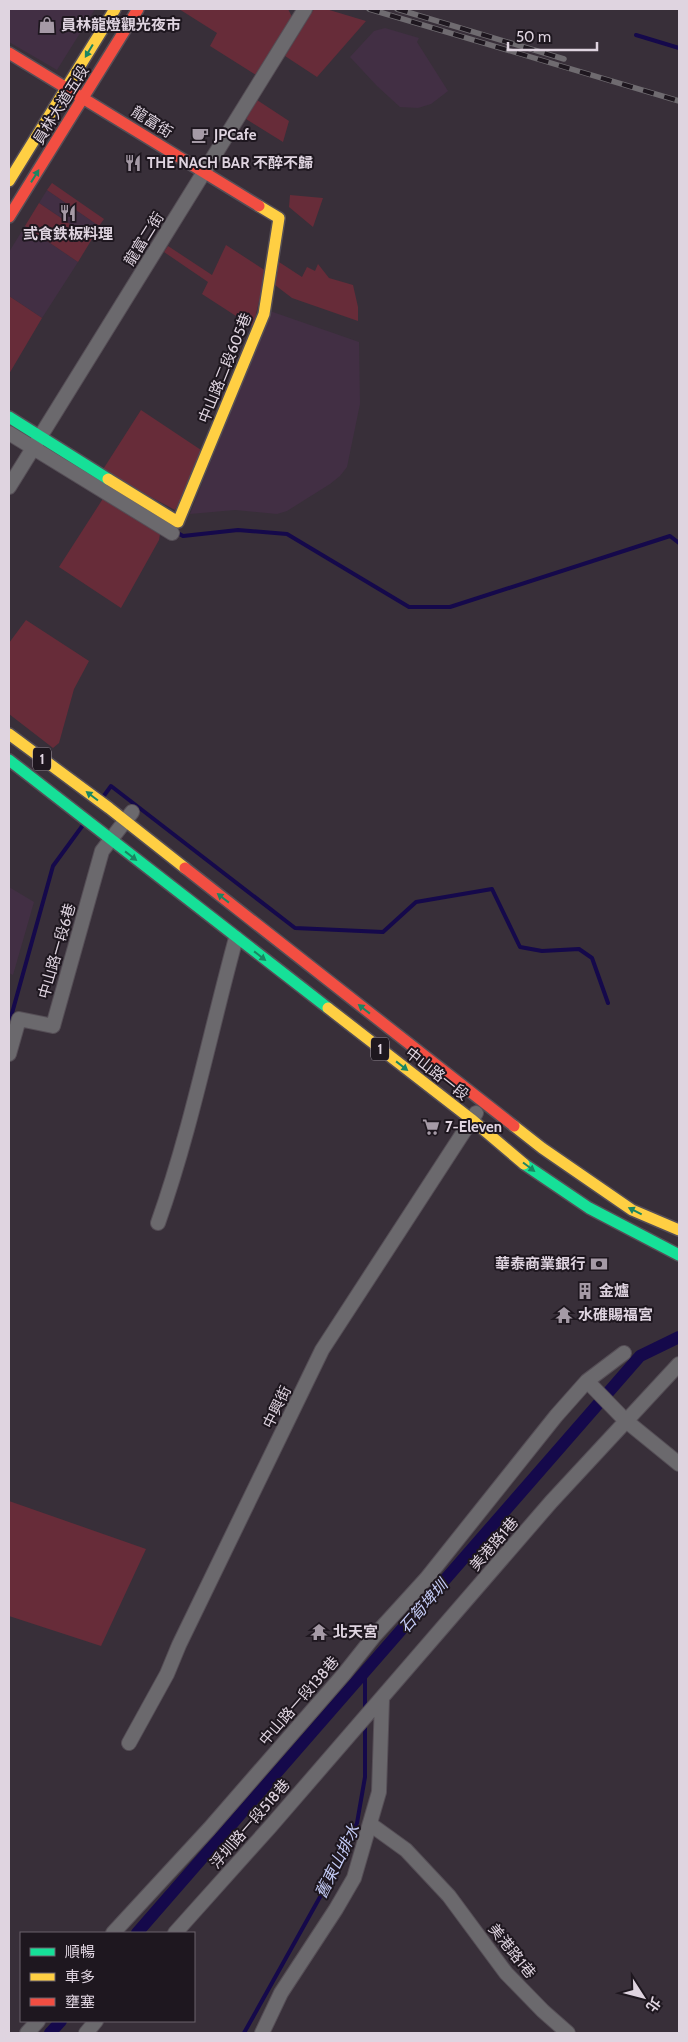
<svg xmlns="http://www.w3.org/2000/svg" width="688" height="2042" font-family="Cabin,'Noto Sans TC',sans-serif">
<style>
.built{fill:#422f44}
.green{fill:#672c39}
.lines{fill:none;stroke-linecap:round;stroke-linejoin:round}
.stream{stroke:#15094b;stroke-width:4}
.canal{stroke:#15094b;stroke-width:12}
.street-casing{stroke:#554e56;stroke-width:16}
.fast-casing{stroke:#554e56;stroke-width:14}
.slow-casing{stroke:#554e56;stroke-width:14}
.jam-casing{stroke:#554e56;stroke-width:14}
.street{stroke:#6b696d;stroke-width:14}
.fast{stroke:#16e098;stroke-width:11}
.slow{stroke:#ffcf43;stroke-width:11}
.jam{stroke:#f24e42;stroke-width:11}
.rail-casing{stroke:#6f6b70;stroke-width:5.5}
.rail{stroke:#1e171f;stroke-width:4;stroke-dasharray:11;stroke-linecap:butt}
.oneway{fill:#1a8662}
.labels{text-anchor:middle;stroke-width:4;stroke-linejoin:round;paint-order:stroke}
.shield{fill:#1e171f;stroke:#a59ba6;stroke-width:1}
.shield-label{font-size:14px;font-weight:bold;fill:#dfd4e0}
.poi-label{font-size:15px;font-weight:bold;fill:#dfd4e0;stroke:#1e171f;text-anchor:start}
.street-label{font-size:15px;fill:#dfd4e0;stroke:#1e171f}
.water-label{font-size:16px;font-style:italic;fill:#c4cbf6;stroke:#1e171f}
</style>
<rect width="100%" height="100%" fill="#382f39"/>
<!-- built -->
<path class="built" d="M9 9H95L57 70 9 42Z
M385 28 419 38 417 42 448 91 431 104 418 108 400 107 377 86 350 57 374 31Z
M47 190 99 226 92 239 39 203Z
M25 226 78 262 42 318 9 296V252Z
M270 311 359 342 360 404 347 467 340 476 330 484 287 511 277 514 235 510 190 514Z
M9 887 34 902 13 975 9 973Z"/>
<!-- green -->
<path class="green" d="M179 9H288L292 17 256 75 210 46 217 33Z
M314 9H326L366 21 317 77 285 56Z
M257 100 289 121 283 142 246 119Z
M52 183 104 219 99 226 47 190Z
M290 195 323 198 313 227 289 207Z
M39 203 92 239 78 262 25 226Z
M226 245 266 271 253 327 202 294 208 282 164 252 168 246 212 275Z
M279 262 302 277 307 267 315 271 318 264 329 278 353 285 358 307V321L292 298 275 285Z
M9 296 42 318 9 374Z
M141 410 204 452 175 510 102 471Z
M104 497 155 529 160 534 159 540 121 608 59 567Z
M26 620 89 661 74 689 59 743 53 748 9 714V643Z
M9 1501 146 1549 101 1646 9 1616Z"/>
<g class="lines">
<!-- stream -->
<path class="stream" d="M636 35 679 48
M176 532 183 536 238 530 287 534 409 607H450L670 536 679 543
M103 797 111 786 295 928 383 932 416 902 492 889 520 947 542 951 579 949 592 958 608 1003
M9 1024 53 866 83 825
M365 1671V1710
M244 2033 339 1863 357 1823 365 1777V1722"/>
<!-- canal -->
<path class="canal" d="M137 1933 640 1356 679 1337
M50 2033 61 2021"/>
<!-- street casing -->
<g class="street-casing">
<path id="street" d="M9 433 172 533
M9 487 305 9
M9 1054 19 1019 53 1026 102 851 132 812
M158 1223C191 1130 210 1033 236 938
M587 1381 625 1420 679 1464
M129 1743 167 1674 179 1645 322 1350 476 1113
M370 1824 406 1850 449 1896 506 1973 543 2011 568 2033
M113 1933 209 1829 344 1674 375 1635 426 1579 556 1416 587 1381 624 1353
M175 1933 270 1827 551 1502 679 1364
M27 2033 38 2021
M86 2033 96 2021
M262 2033 281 1993 336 1909 354 1878 379 1792 382 1699"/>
</g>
<!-- fast casing -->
<g class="fast-casing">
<path id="fast" d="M9 417 108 479
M9 760 328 1008
M524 1164 589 1208 679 1255"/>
</g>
<!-- slow casing -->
<g class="slow-casing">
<path id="slow" d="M9 181 115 9
M108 479 178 522 264 314 279 218 259 206
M9 734 109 808 185 868
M328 1008 471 1119 524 1164
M514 1126 542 1148 632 1210 679 1230"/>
</g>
<!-- jam casing -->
<g class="jam-casing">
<path id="jam" d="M9 53 259 206
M9 217 138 9
M185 868 514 1126"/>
</g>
<!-- street -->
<use href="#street" class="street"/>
<!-- fast -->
<use href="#fast" class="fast"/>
<!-- slow -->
<use href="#slow" class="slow"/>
<!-- jam -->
<use href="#jam" class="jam"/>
<!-- rail casing -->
<g class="rail-casing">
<path id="rail" d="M369 9 679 101
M397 9 564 59"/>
</g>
<!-- rail -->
<use href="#rail" class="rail"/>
</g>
<!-- one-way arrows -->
<defs><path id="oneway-solid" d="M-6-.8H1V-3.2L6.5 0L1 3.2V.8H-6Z" transform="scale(1.25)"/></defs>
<g class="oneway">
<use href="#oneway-solid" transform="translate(89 51) rotate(121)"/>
<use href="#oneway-solid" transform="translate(35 176) rotate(-58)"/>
<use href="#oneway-solid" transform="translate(92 796) rotate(-143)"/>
<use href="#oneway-solid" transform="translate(131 856) rotate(38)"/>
<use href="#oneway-solid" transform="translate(223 898) rotate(-142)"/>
<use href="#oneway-solid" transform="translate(260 956) rotate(38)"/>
<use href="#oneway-solid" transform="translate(364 1009) rotate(-142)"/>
<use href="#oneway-solid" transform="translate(402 1066) rotate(38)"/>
<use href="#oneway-solid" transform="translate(529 1167) rotate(37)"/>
<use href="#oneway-solid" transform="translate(635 1211) rotate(-153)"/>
</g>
<!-- icons -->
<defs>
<g id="shop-bare" transform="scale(1.35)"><path d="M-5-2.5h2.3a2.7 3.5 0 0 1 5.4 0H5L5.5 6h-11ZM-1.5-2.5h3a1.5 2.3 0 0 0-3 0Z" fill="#a59aa6" stroke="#1e171f" stroke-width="2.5" paint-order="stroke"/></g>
<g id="cafe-bare" transform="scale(1.35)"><path d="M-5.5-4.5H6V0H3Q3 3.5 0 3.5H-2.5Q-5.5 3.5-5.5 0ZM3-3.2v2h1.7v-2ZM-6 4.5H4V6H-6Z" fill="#a59aa6" stroke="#1e171f" stroke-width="2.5" paint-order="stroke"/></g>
<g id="restaurant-bare" transform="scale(1.35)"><path d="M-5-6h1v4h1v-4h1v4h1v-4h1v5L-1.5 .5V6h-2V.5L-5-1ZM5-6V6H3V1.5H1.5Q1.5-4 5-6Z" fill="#a59aa6" stroke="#1e171f" stroke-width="2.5" paint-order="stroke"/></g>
<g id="supermarket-bare" transform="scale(1.35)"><path d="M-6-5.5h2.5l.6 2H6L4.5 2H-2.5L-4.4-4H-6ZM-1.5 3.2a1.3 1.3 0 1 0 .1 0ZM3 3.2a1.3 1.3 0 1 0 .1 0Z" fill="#a59aa6" stroke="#1e171f" stroke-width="2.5" paint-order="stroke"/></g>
<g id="bank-bare" transform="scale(1.35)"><path d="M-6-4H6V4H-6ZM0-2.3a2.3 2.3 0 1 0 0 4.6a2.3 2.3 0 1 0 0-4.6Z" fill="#a59aa6" stroke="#1e171f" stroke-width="2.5" paint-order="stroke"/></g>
<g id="building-bare" transform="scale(1.35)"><path d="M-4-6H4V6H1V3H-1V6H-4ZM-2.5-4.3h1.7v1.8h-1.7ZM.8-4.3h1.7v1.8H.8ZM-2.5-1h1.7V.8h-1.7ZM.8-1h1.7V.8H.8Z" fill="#a59aa6" stroke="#1e171f" stroke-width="2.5" paint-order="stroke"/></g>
<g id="temple-bare" transform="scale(1.35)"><path d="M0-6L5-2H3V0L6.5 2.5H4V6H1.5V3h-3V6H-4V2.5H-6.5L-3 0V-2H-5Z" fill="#a59aa6" stroke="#1e171f" stroke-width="2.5" paint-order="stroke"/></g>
</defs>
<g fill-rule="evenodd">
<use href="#shop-bare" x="47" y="25"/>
<use href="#cafe-bare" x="200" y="135"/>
<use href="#restaurant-bare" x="133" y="163"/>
<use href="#restaurant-bare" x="68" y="213"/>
<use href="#supermarket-bare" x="431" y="1127"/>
<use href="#bank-bare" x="599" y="1264"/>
<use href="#building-bare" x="585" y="1291"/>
<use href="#temple-bare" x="564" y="1315"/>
<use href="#temple-bare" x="319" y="1632"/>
</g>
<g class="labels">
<!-- shield labels -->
<g class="shield">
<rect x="33" y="747.5" width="18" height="23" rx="4"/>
<rect x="371" y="1037.5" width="18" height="23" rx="4"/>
</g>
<g class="shield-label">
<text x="42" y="764">1</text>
<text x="380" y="1054">1</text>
</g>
<!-- poi labels -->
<g class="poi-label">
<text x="61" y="30">員林龍燈觀光夜市</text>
<text x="214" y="140">JPCafe</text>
<text x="147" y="168">THE NACH BAR 不醉不歸</text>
<text x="68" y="239" text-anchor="middle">弎食鉄板料理</text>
<text x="445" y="1132">7-Eleven</text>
<text x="585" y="1269" text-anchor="end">華泰商業銀行</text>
<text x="599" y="1296">金爐</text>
<text x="578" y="1320">水碓賜福宮</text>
<text x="333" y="1637">北天宮</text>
</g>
<!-- street labels -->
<g class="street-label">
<text transform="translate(61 105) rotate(-58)" y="5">員林大道五段</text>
<text transform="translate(152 122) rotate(32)" y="5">龍富街</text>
<text transform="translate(144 239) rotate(-58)" y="5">龍富二街</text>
<text transform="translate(225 368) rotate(-68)" y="5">中山路二段605巷</text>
<text transform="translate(57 951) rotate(-74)" y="5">中山路一段6巷</text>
<text transform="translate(437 1074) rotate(38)" y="5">中山路一段</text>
<text transform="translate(277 1407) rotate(-64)" y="5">中興街</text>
<text transform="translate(494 1544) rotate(-49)" y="5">美港路1巷</text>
<text transform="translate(299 1701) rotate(-49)" y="5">中山路一段138巷</text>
<text transform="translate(250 1824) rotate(-49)" y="5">浮圳路一段518巷</text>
<text transform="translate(512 1951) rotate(51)" y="5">美港路1巷</text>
</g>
<!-- water labels -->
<g class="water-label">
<text transform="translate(423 1606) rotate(-49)" y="6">石筍埤圳</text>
<text transform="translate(337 1861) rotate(-64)" y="6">舊東山排水</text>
</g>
</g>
<!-- border -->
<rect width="688" height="2042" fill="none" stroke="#dfd4e0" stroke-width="20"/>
<!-- legend -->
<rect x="20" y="1932" width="175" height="90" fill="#1e171f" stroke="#6b636c"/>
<rect x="30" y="1948" width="25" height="8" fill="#16e098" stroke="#6b636c"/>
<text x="65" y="1957" font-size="15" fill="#dfd4e0">順暢</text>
<rect x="30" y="1973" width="25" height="8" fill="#ffcf43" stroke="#6b636c"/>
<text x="65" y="1982" font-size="15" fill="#dfd4e0">車多</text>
<rect x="30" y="1998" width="25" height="8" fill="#f24e42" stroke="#6b636c"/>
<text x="65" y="2007" font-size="15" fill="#dfd4e0">壅塞</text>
<!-- north arrow -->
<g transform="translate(643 1997) rotate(126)" stroke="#1e171f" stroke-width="4" paint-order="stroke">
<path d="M0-4L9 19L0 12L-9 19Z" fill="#dfd4e0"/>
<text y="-8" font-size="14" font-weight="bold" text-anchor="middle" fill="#dfd4e0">北</text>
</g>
<!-- scale -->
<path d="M508 42v8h89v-8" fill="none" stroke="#dfd4e0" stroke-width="2.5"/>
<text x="516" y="42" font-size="15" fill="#dfd4e0" stroke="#1e171f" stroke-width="4" paint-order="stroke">50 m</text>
</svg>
